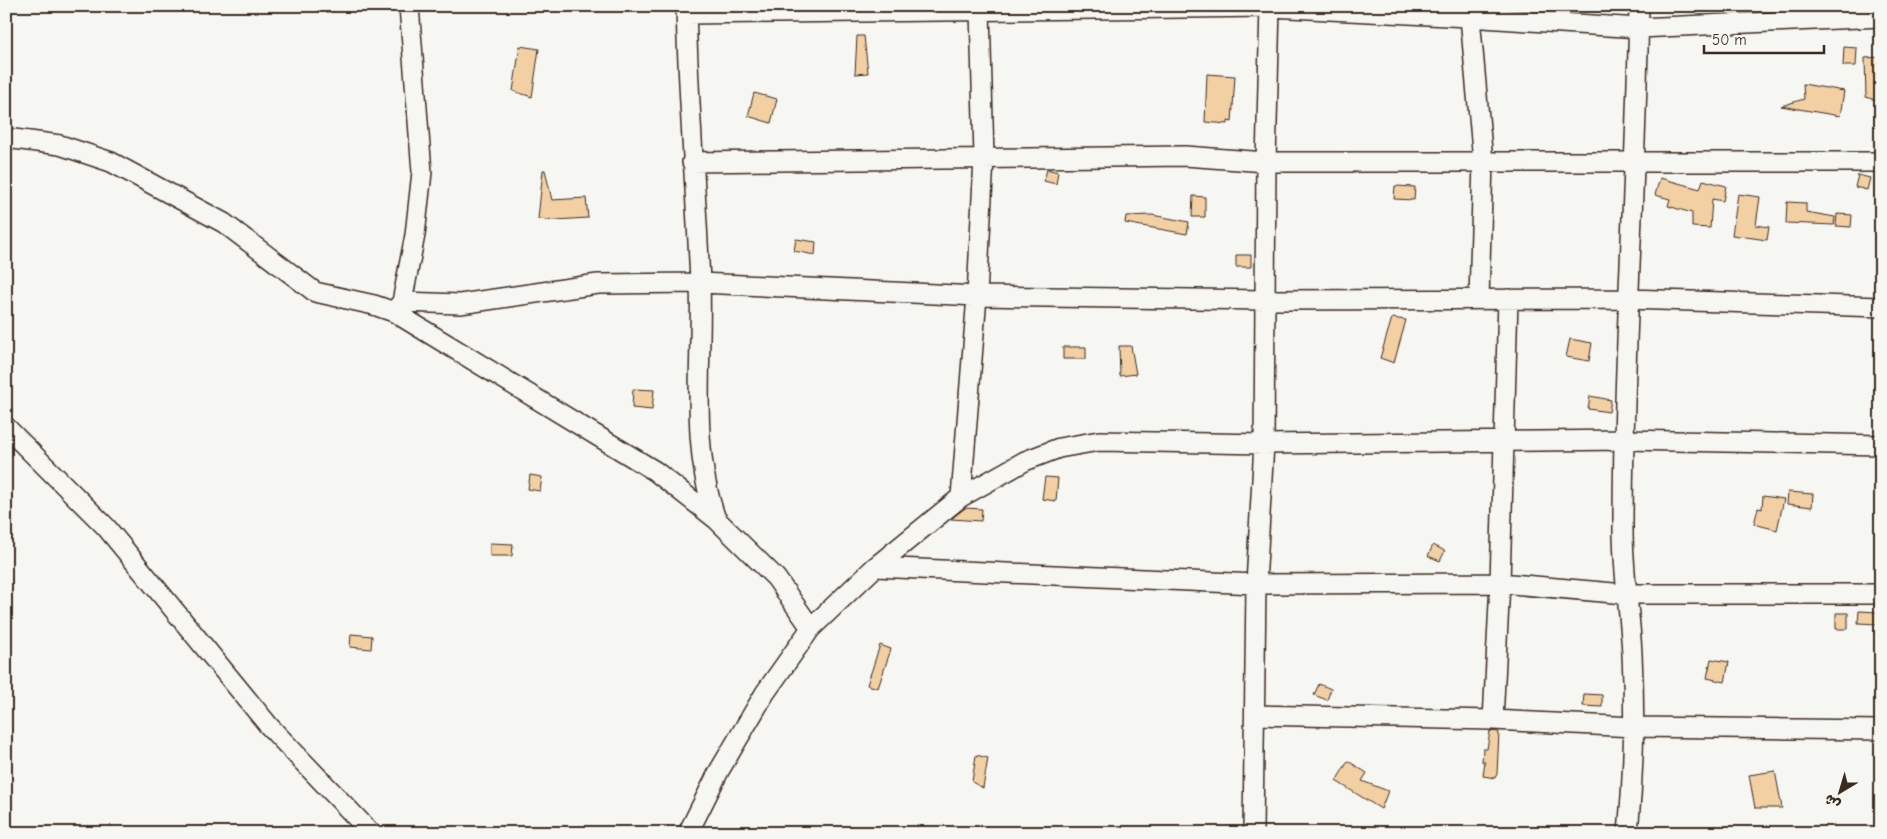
<svg xmlns="http://www.w3.org/2000/svg" width="1887" height="839" font-family="'Comic Neue','Playpen Sans Arabic',sans-serif">
<style>
.building{fill:#f3d0a4;stroke:#3b2a1e}
.lines{fill:none;stroke-linecap:round;stroke-linejoin:round}
.street-casing{stroke:#3b2a1e;stroke-width:22}
.street{stroke:#f6f6f2;stroke-width:19}
</style>
<rect width="100%" height="100%" fill="#f6f6f2"/>
<filter id="ink" filterUnits="userSpaceOnUse"><feTurbulence type="fractalNoise" baseFrequency=".02" numOctaves="2"/><feDisplacementMap in="SourceGraphic" scale="10" xChannelSelector="R" yChannelSelector="G"/><feConvolveMatrix kernelMatrix="1 2 1 2 8 2 1 2 1" color-interpolation-filters="sRGB"/></filter>
<g filter="url(#ink)">
<!-- building -->
<path class="building" d="M857 36H864L868 73 855 74Z
M520 46 539 49 532 97 513 91Z
M1844 47 1857 48 1856 66H1843Z
M1881 57V92L1878 101 1866 97 1865 58Z
M1207 74 1235 76 1232 122 1228 121V124L1205 122Z
M1803 84 1844 91 1840 116 1781 106 1804 99Z
M754 93 777 99 771 123 748 116Z
M1047 169 1058 172 1056 184 1044 181Z
M543 170H545L552 200 586 198 588 218 555 220 538 219Z
M1858 175 1870 178 1867 190 1855 187Z
M1660 178 1700 189 1703 180 1726 186 1723 201 1712 199 1710 228 1692 227V213L1668 206 1670 199 1655 195Z
M1395 186 1415 187 1414 200 1394 199Z
M1738 194 1760 197 1756 225 1769 227 1767 240 1732 235Z
M1193 196 1205 197V217H1192Z
M1787 202 1806 203V212L1835 217 1834 225 1786 223Z
M1837 214 1852 215 1851 227 1836 226Z
M1152 215 1189 222 1187 234 1125 223 1126 216Z
M796 239 816 242 815 255 794 251Z
M1236 255H1251V267H1236Z
M1392 318 1406 320 1394 363 1380 358Z
M1570 339 1592 343 1589 361 1566 357Z
M1119 346H1131L1136 374 1120 376Z
M1063 347H1086V359H1063Z
M633 389 654 390 652 410 632 408Z
M1590 396 1611 400 1609 412 1588 409Z
M530 475 542 477 540 491 528 489Z
M1045 477 1058 478 1056 501 1042 499Z
M1788 492 1813 494 1812 507 1787 504Z
M1763 496 1784 499 1777 530 1754 524 1758 508 1762 509Z
M965 508 982 509 981 521 951 519Z
M490 543 513 544 512 556H490Z
M1433 545 1445 551 1440 561 1428 556Z
M1859 611 1878 612V624L1858 623Z
M1836 613H1848V629H1836Z
M351 634 372 636 371 649 350 647Z
M880 645 891 649 878 688 867 685Z
M1711 659 1729 662 1725 682 1707 678Z
M1319 684 1331 689 1327 700 1314 695Z
M1584 694 1602 695V707L1583 706Z
M1490 731 1499 732 1497 774 1495 778 1483 776 1485 762H1482L1483 749H1487Z
M976 755 988 758 983 788 972 782Z
M1348 761 1367 773 1362 781 1388 791 1381 809 1336 781Z
M1775 771 1782 808H1755L1749 775Z"/>
<g class="lines">
<!-- street casing -->
<g class="street-casing">
<path id="street" d="M686 6C688 98 696 190 700 282 703 361 689 444 716 519
M1469 6 1483 162 1479 299
M686 14 1270 7 1468 17 1639 28 1881 17
M6 138 60 145 111 162 224 223 315 292 374 305 394 312 655 471 716 519 776 578 811 628
M692 162 1185 156 1266 162H1881
M402 302 460 304 598 284 700 283 977 296 1266 300 1628 299 1881 307
M394 311 402 302 415 235 422 172 409 6
M6 427 106 527 269 726 371 833
M961 497 977 296 984 158 980 10
M875 567 1256 584 1500 583 1625 594H1881
M1255 715 1493 720 1634 727 1881 730
M1493 720 1500 583 1508 299
M688 833 719 771 765 693 811 628 875 567 961 497 1025 461 1059 448 1099 441 1264 444 1625 440 1881 445
M1253 833 1256 584 1264 444 1266 162 1270 6
M1628 833C1634 773 1635 714 1632 654 1630 613 1623 572 1623 530 1623 355 1636 181 1639 6"/>
</g>
<!-- street -->
<use href="#street" class="street"/>
</g>
</g>
<!-- margin -->
<rect width="1887" height="839" fill="none" stroke="#f6f6f2" stroke-width="25"/>
<rect x="12" y="12" width="1862" height="814" fill="none" stroke="#3b2a1e" stroke-width="2" filter="url(#ink)"/>
<!-- north arrow -->
<g transform="translate(1840 792) rotate(218)" stroke="#f6f6f2" stroke-width="4" paint-order="stroke">
<path d="M0-4L9 19L0 12L-9 19Z" fill="#3b2a1e"/>
<text y="-8" font-size="14" font-weight="bold" text-anchor="middle" fill="#3b2a1e">ش</text>
</g>
<!-- scale -->
<path d="M1704 45v8h120v-8" fill="none" stroke="#3b2a1e" stroke-width="2.5"/>
<text x="1712" y="45" font-size="15" fill="#3b2a1e" stroke="#f6f6f2" stroke-width="4" paint-order="stroke">50 m</text>
</svg>
